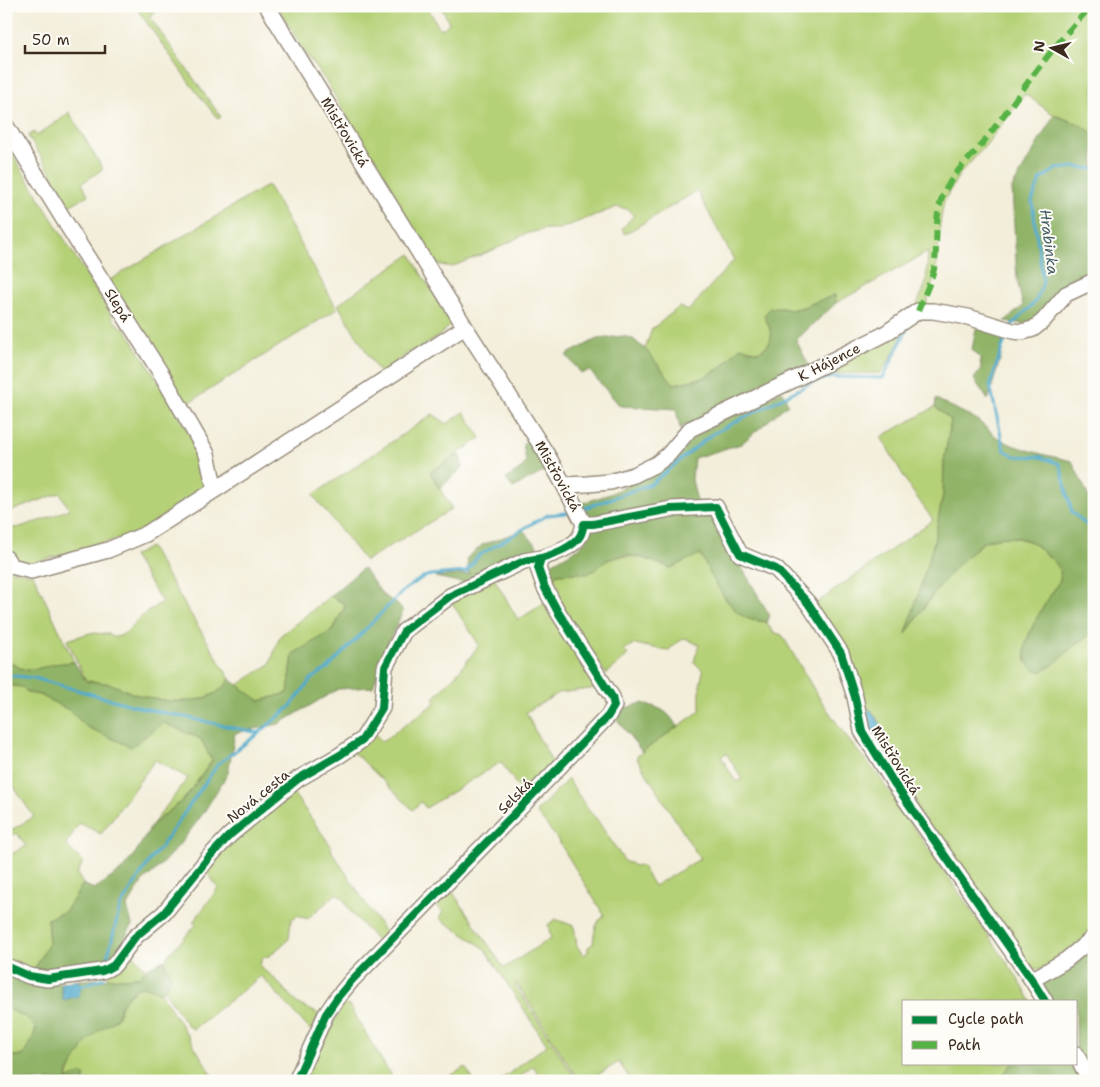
<svg xmlns="http://www.w3.org/2000/svg" width="1100" height="1087" font-family="'Shantell Sans',sans-serif">
<style>
.green{fill:#b5d177;stroke:#787e4a;fill-rule:evenodd}
.forest{fill:#90b368;stroke:#666e43}
.water{fill:#4eaacd;stroke:#446a76}
.lines{fill:none;stroke-linecap:round;stroke-linejoin:round}
.stream{stroke:#4eaacd;stroke-width:3}
.minor-casing{stroke:#978c7c;stroke-width:18}
.minor{stroke:#fff;stroke-width:15}
.quiet{stroke:#57b245;stroke-width:6;stroke-dasharray:12 6;stroke-linecap:butt}
.cycleway-casing{stroke:#fdfcf7;stroke-width:11}
.cycleway{stroke:#00873e;stroke-width:8}
.labels{text-anchor:middle;stroke-width:4;stroke-linejoin:round;paint-order:stroke}
.street-label{font-size:14px;fill:#3b2a1e;stroke:#fdfcf7}
.water-label{font-size:15px;font-style:italic;fill:#435d64;stroke:#fdfcf7}
</style>
<rect width="100%" height="100%" fill="#fdfcf7"/>
<filter id="ink" filterUnits="userSpaceOnUse"><feTurbulence type="fractalNoise" baseFrequency=".02" numOctaves="2"/><feDisplacementMap in="SourceGraphic" scale="10" xChannelSelector="R" yChannelSelector="G"/><feConvolveMatrix kernelMatrix="1 2 1 2 8 2 1 2 1" color-interpolation-filters="sRGB"/></filter>
<filter id="wash" filterUnits="userSpaceOnUse"><feTurbulence type="fractalNoise" baseFrequency=".0096" numOctaves="4" result="noise"/><feDisplacementMap in="SourceGraphic" scale="20" xChannelSelector="R" yChannelSelector="G"/><feGaussianBlur stdDeviation="1.12" result="paint"/><feColorMatrix in="noise" values="0 0 0 0 0 0 0 0 0 0 0 0 0 0 0 0 0 1.4 0 .05"/><feComposite in="paint" operator="in"/></filter>
<g filter="url(#wash)">
<rect width="100%" height="100%" fill="#f3eeda"/>
<!-- green -->
<path class="green" d="M135 6H162L149 16 221 117 218 119 191 85Z
M277 6H427L439 28H444L449 23 441 6H1094V134L1079 124 1054 115 1025 94 986 145 959 175 944 201 940 224 936 271 926 305 916 307 926 283 928 252 836 303 835 295 800 308 790 310 782 308 764 316C772 332 777 342 758 352L740 347 722 367 703 378 674 384 645 349 652 329 679 307 688 311 734 260 697 191 625 234 622 229 634 215 627 209 617 207 559 229H546L525 234 498 248 451 267 441 265 434 263 423 248 328 84 314 64 307 56Z
M69 112 103 169 82 183 88 195 64 209 56 196 63 192 28 136 34 132 36 136 64 117Z
M6 144 116 323 126 330 177 411 203 459 207 475 204 488 140 532 94 546 28 564C20 562 11 558 6 551V522L8 527 17 528 48 518 69 509 60 493 6 513Z
M268 185 337 309 184 406 108 281Z
M411 254 420 272 451 320 450 325 440 335 417 350 412 351 399 359 394 364 382 373 378 371 338 305 348 297Z
M909 321 895 351 881 373 828 374 824 370Z
M935 407 951 420 944 462 943 494 934 542 907 632 938 588 958 563 984 542 996 538 1010 537 1021 539 1032 542 1059 566 1061 574 1060 580C1050 597 1025 632 1025 651 1025 654 1026 659 1026 662L1075 645 1094 632V935L1045 969H1031L895 779 862 718 815 604 933 520 911 489 881 437Z
M464 412 481 438 430 472 452 509 365 561 313 495 433 414 447 424Z
M150 547 230 679C211 710 163 702 134 694 127 691 120 687 113 685 104 682 95 682 86 681L67 640 90 633 110 634 112 637C125 638 130 627 139 619 146 613 154 607 162 602L133 556Z
M700 553 726 600 752 620 766 622 773 632 782 635 816 693 847 738 877 774 1015 974 1031 1001H904V1063H1013C1007 1068 1004 1076 997 1081H631L619 1062 591 1079V1081H579L517 984 515 985 577 1081H529L538 1073 533 1066 515 1081H499L547 1045 484 948 439 918 443 912 435 904 450 888 504 968 551 938 548 925 555 919 574 926 577 946 583 955 588 952V947L593 944C594 933 595 922 604 915L556 837 536 812 568 779 589 811 596 818 625 862 630 863 634 866 641 865 654 886 700 859 636 757 642 752 700 711V686L703 671 694 662 699 645 685 638 675 644 668 651 635 644 623 650 628 654 622 661 606 674 558 601C555 591 550 583 556 574L577 573 587 574C593 570 600 565 606 561 629 550 649 560 671 568ZM726 753 742 779 736 782 721 757Z
M6 569 33 574 74 662 53 664 41 668 27 670 20 668 6 660Z
M494 578 518 620 546 602 598 688 559 693 526 712 536 733 554 765 524 796 501 762 426 808 421 802 413 810 360 758 352 752 375 734 382 742 435 703 434 698 460 670 479 645 450 600Z
M330 596 346 604 333 630 293 654 288 693 259 701 238 685 270 664 280 636Z
M6 685 22 687 28 693 40 695 69 710 87 727 164 723 201 739 212 761 185 798 152 825 188 778 155 760 101 834 79 823 66 845 83 862 77 874 83 884 66 911 47 919 49 943 33 972 6 962V857L26 846 17 833 6 838V833L34 817 6 775Z
M291 790 331 846 332 852 386 934 379 943 350 911 343 898 336 894 307 919 298 915 291 920 289 939 269 956 262 958 260 965 263 970 271 975 298 1004 319 1014 311 1031 261 976 193 1029 187 1025 164 990 169 983C167 973 163 964 168 955L196 925 193 922 203 909 218 888 204 868Z
M134 955 146 970 138 977 108 979 107 973C120 969 125 964 134 955Z
M143 986 150 988 161 993 216 1081H81L85 1078 67 1081C69 1065 85 1041 98 1031 104 1026 112 1024 117 1018 120 1014 119 1010 120 1006 124 997 134 989 143 986Z
M343 1004 349 1005 394 1081H304Z
M6 1008 25 1017 36 1028 33 1038 23 1056H6Z
M465 1067 474 1081H442Z"/>
<!-- forest -->
<path class="forest" d="M1054 115 1079 124 1094 134V274L1079 280 1051 299 1035 319 1023 324 1005 321 1023 306 1017 279 1012 188Z
M835 295 836 303 796 340 809 366 680 428 676 409 620 406 589 370 582 374 566 355 597 339 623 336 633 339 645 349 674 384 703 378 722 367 740 347 758 352C777 342 772 332 764 316L770 308H782L790 310 800 308Z
M976 328 1004 335 1001 356 988 400 974 379 981 369 980 358 972 350Z
M782 391 788 404 741 444 694 458 692 480 697 501 711 514 770 616 766 622C759 620 752 621 746 618 724 606 712 575 700 554L671 568 640 557 625 555 607 560 595 570 587 574 577 573 557 574 554 578 547 577 546 567 579 548 591 534 588 517 580 504 610 494 668 464 690 435Z
M936 399 976 419 998 438 1012 445 1041 454 1072 461 1094 508V632L1075 645 1052 666 1041 672 1033 669 1026 662C1026 659 1025 654 1025 651 1025 632 1050 597 1060 580 1063 566 1051 559 1041 550 1039 548 1036 545 1033 543 1020 535 997 535 984 542 980 544 976 548 973 551 945 575 926 604 906 634L934 542 943 494 944 462 951 420 935 407Z
M528 440 547 470 513 488 506 479 521 469 526 462 523 444Z
M459 454 463 467 439 489 430 472Z
M523 530 537 546 534 553 464 583 435 577 469 574 467 558 482 545Z
M363 568 383 595 397 604 403 611 387 645 373 687 338 689 279 724 235 733 228 773 202 815 180 844 157 869 142 882 127 907 132 925 118 951 109 961 99 965 57 972H33L49 943 47 919 66 911 83 884 94 889 121 871 136 852 152 825 185 798 212 761 201 739 164 723 131 747 87 727 69 710 40 695 28 693 22 687 6 685V660L20 668 27 670 41 668 53 664 74 662 86 681C95 682 104 682 113 685 120 687 127 691 134 694 163 702 211 710 230 679L260 701 288 693 293 654 333 630 346 605 330 596Z
M642 703C660 708 668 710 677 727L642 752 615 717 626 708Z
M1094 942V1081H997C1004 1076 1007 1068 1013 1063H1076V1001H1038L1045 977Z
M165 960V965L171 973C170 982 168 987 161 993L150 988 143 986 136 989 130 994 121 1005 118 1016 111 1023 98 1031 86 1043 68 1072 67 1080 77 1075 84 1074 85 1078 81 1081H6V1056H23L33 1038 36 1028 25 1017 6 1008V974L61 983 63 999 78 980 138 977 149 967Z"/>
<!-- water -->
<path class="water" d="M865 710H871L880 723 884 735 880 741H874L862 718Z
M78 980 81 986 79 996 63 1000 61 983Z"/>
<g class="lines">
<!-- stream -->
<path class="stream" d="M1011 326 1036 301 1043 282 1032 201 1040 180 1056 169 1076 167 1094 169
M1007 333 990 385 1004 450 1015 456 1041 457 1060 464 1072 512 1094 532
M582 509 651 484 712 434 815 381 834 377 883 378 910 323
M6 675 34 678 142 708 259 733 291 706 312 678 327 669 403 591 423 577 431 575 466 572 478 556 533 523 548 515 574 512
M106 963 120 907 150 860 161 847 218 764 259 733
M81 986 104 978"/>
</g>
</g>
<g filter="url(#ink)">
<g class="lines">
<!-- minor casing -->
<g class="minor-casing">
<path id="minor" d="M267 6 465 327 546 453 564 485 584 524
M6 126 77 241 162 375 207 454 215 490 146 534 108 550 31 571 11 566 6 558
M564 485 587 484 610 482 634 475 656 464 668 455 690 429 789 382 883 335 918 311H933L968 317 1013 331 1022 332 1033 329 1043 321 1066 294 1094 281
M215 490 465 327
M584 524H593L671 509 716 507 740 554 776 569 808 603 841 653 855 697 862 731 894 783 1032 980 1045 1001
M6 966 29 976 48 979 102 971 107 969 114 965 135 937 164 913 210 856 230 835 298 779 340 755 362 740 382 708 385 667 404 631 450 596 524 561 541 558
M1032 980 1066 960 1094 937
M1076 1054 1090 1081
M296 1081 326 1014 337 998 352 980 519 809 608 716 614 706 612 697 558 612 545 588 538 568 541 558C552 555 574 547 580 536 582 533 583 527 584 524"/>
</g>
<!-- minor -->
<use href="#minor" class="minor"/>
<!-- quiet -->
<path class="quiet" d="M918 311C923 298 931 282 934 269 938 246 934 222 941 201 948 176 971 159 985 140 1020 95 1051 46 1092 6"/>
<!-- cycleway casing -->
<g class="cycleway-casing">
<path id="cycleway" d="M6 966 29 976 48 979 102 971 107 969 114 965 135 937 164 913 210 856 230 835 298 779 340 755 362 740 382 708 385 667 404 631 450 596 524 561 541 558
M296 1081 326 1014 337 998 352 980 519 809 608 716 614 706 612 697 558 612 545 588 538 568 541 558C552 555 574 547 580 536 582 533 583 527 584 524H593L671 509 716 507 740 554 776 569 808 603 841 653 855 697 862 731 894 783 1032 980 1045 1001"/>
</g>
<!-- cycleway -->
<use href="#cycleway" class="cycleway"/>
</g>
</g>
<g class="labels">
<!-- street labels -->
<g class="street-label">
<text transform="translate(345 132) rotate(59)" y="5">Mistřovická</text>
<text transform="translate(118 305) rotate(58)" y="5">Slepá</text>
<text transform="translate(829 362) rotate(-27)" y="5">K Hájence</text>
<text transform="translate(558 476) rotate(61)" y="5">Mistřovická</text>
<text transform="translate(896 760) rotate(58)" y="5">Mistřovická</text>
<text transform="translate(258 796) rotate(-39)" y="5">Nová cesta</text>
<text transform="translate(515 796) rotate(-46)" y="5">Selská</text>
</g>
<!-- water labels -->
<g class="water-label">
<text transform="translate(1049 242) rotate(83)" y="5">Hrabinka</text>
</g>
</g>
<!-- margin -->
<rect width="1100" height="1087" fill="none" stroke="#fdfcf7" stroke-width="25"/>
<!-- legend -->
<rect x="902" y="1000" width="175" height="65" fill="#fdfcf7" stroke="#afa8a0"/>
<rect x="912" y="1016" width="25" height="8" fill="#00873e" stroke="#afa8a0"/>
<text x="948" y="1024" font-size="15" fill="#3b2a1e">Cycle path</text>
<rect x="912" y="1041" width="25" height="8" fill="#57b245" stroke="#afa8a0"/>
<text x="948" y="1050" font-size="15" fill="#3b2a1e">Path</text>
<!-- north arrow -->
<g transform="translate(1052 48) rotate(278)" stroke="#fdfcf7" stroke-width="4" paint-order="stroke">
<path d="M0-4L9 19L0 12L-9 19Z" fill="#3b2a1e"/>
<text y="-8" font-size="14" font-weight="bold" text-anchor="middle" fill="#3b2a1e">N</text>
</g>
<!-- scale -->
<path d="M25 45v8h80v-8" fill="none" stroke="#3b2a1e" stroke-width="2.5"/>
<text x="32" y="45" font-size="15" fill="#3b2a1e" stroke="#fdfcf7" stroke-width="4" paint-order="stroke">50 m</text>
</svg>
